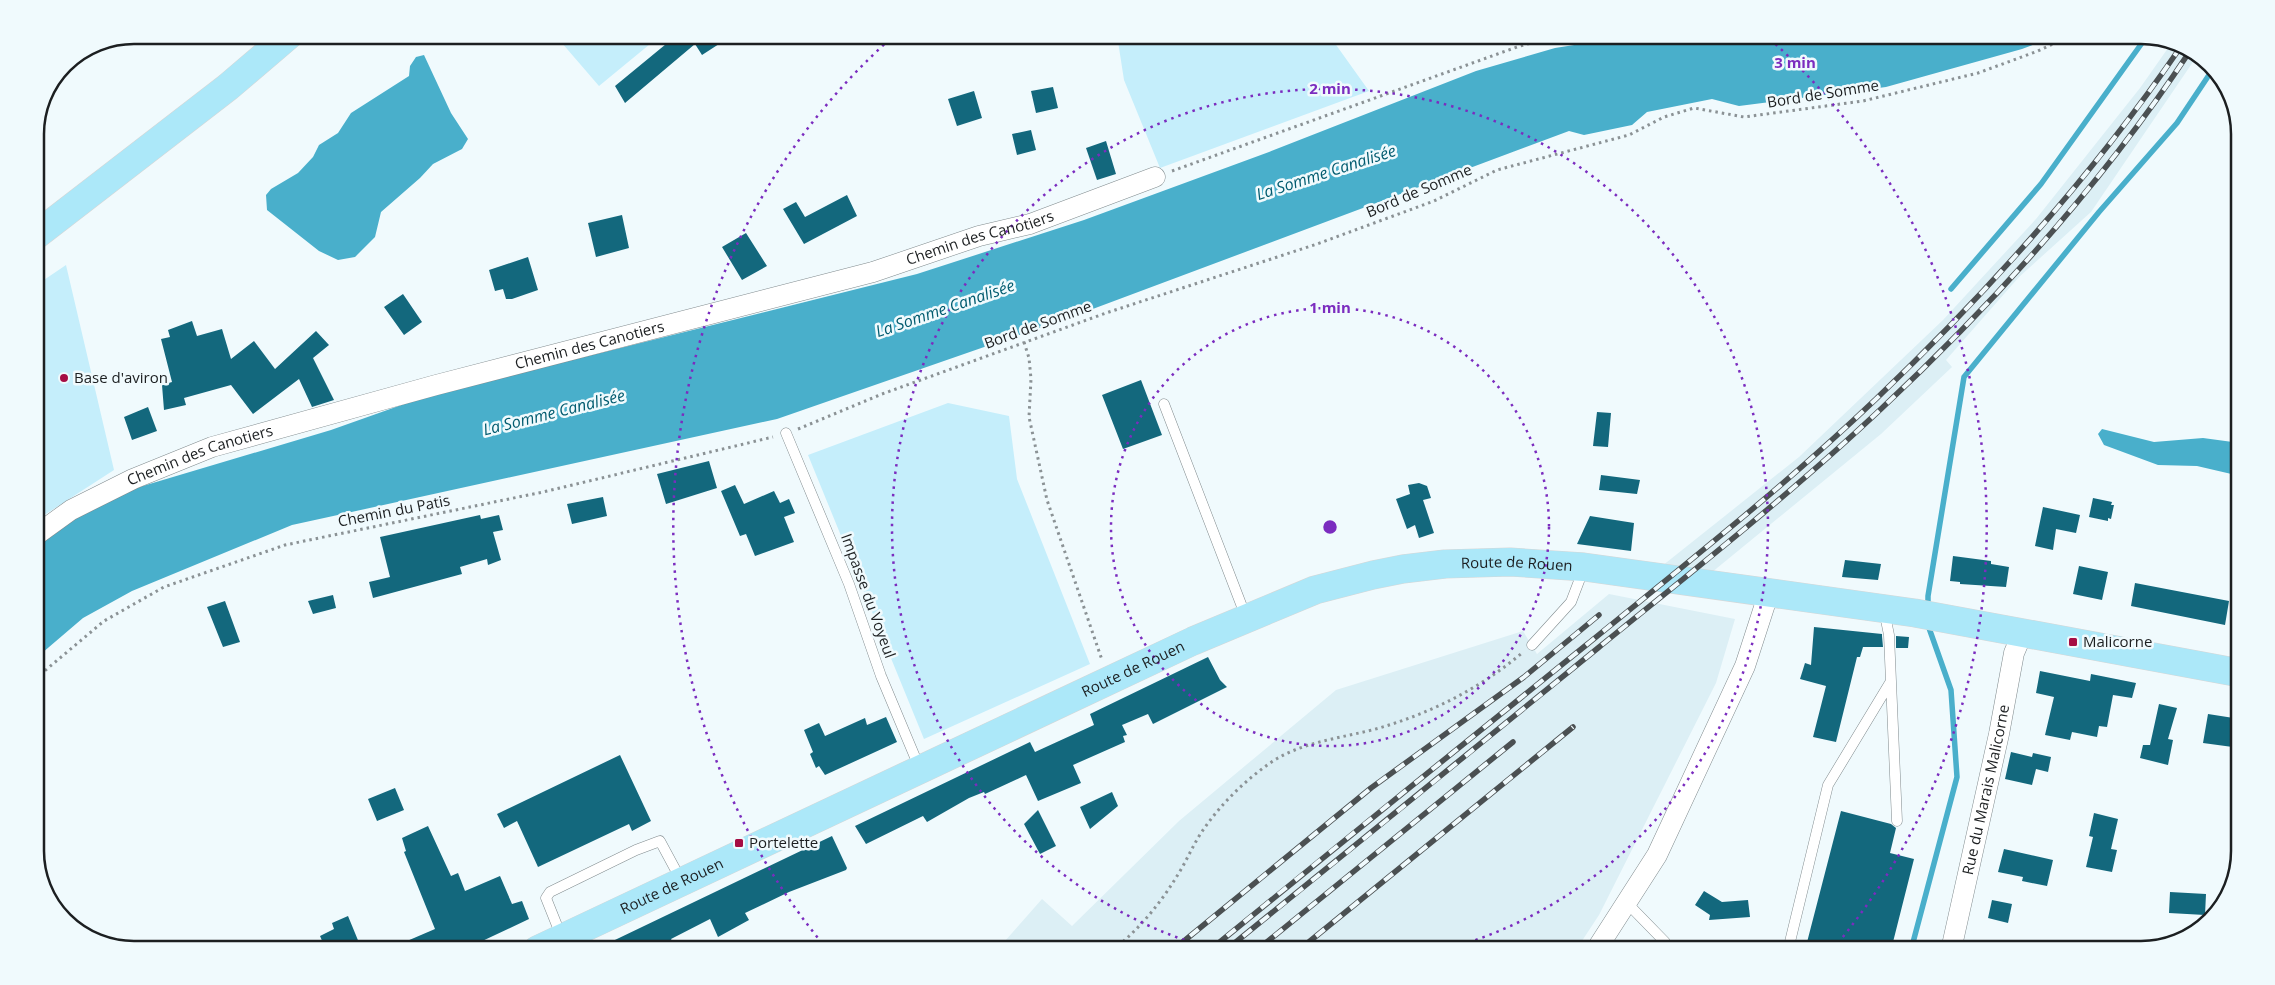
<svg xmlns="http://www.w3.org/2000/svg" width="2275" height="985" font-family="'Open Sans',sans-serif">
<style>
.built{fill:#dceff5}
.green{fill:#c5eefb}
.water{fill:#49afcb}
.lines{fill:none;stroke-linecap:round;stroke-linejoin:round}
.stream{stroke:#49afcb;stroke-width:5.5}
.building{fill:#13687d}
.lane-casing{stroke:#818b8e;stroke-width:11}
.street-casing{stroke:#818b8e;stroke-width:21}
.primary-casing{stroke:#d6d7d7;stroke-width:29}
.path{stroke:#8b9295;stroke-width:3;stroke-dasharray:2.5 4;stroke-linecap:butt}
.lane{stroke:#fff;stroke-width:10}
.street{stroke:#fff;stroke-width:20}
.primary{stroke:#ace8f9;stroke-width:28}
.rail-casing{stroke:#4b5052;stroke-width:5.5}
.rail{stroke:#f0fafd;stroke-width:4;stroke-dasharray:11;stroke-linecap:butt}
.ring{fill:none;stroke:#7b2cbf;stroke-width:2.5;stroke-dasharray:2.5 5}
.poi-dot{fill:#a50d44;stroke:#f0fafd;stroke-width:2}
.labels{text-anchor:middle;stroke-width:5;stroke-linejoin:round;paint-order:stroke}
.street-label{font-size:15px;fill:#1c1f21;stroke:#f0fafd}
.poi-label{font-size:15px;fill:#1c1f21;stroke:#f0fafd;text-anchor:start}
.water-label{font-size:16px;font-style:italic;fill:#005b6f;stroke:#f0fafd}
.rim{fill:none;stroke:#1c1f21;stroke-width:2.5}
.centre{fill:#7b2cbf;stroke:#f0fafd;stroke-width:2.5}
.ring-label{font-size:15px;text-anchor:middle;font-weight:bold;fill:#7b2cbf;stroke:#f0fafd;stroke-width:5;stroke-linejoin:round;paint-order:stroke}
</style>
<rect width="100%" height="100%" fill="#f0fafd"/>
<!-- built -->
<path class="built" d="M2173 41 2179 42 2197 56 2091 212 2019 277 1946 360 1952 367 1881 434 1711 573 1662 566 1799 457 1943 320 2036 219 2140 88Z
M1609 594 1735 619 1716 683 1599 915 1576 950H997L1042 899 1072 926 1179 821 1336 690 1523 631 1537 654Z"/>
<!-- green -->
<path class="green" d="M555 35H661L599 86Z
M1117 35H1329L1369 91 1160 168 1124 80Z
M66 265 114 470 35 521V286Z
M948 403 1009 416 1017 479 1090 664 924 739 808 455Z"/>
<!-- water -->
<path class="water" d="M1638 35H2059L2022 49 1886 87 1739 106 1712 99 1647 112 1632 125 1584 135 1569 131 1082 313 777 419 292 525 132 591 83 618 35 659V544L96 504 126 491 331 430 424 397 917 274 1084 220 1269 152 1476 71 1555 48Z
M424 55 451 113 468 139 462 149 433 164 420 178 381 212 375 237 355 257 338 260 319 251 267 210 266 195 271 189 298 173 313 157 319 145 338 133 351 113 409 76 410 66 416 57Z
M2102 429 2154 442 2203 438 2240 443V476L2197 466 2158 465 2104 445 2098 434Z"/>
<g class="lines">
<!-- stream -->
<path class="stream" d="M1951 289 2041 184 2147 36
M1928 608V596L1964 377 2099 212 2177 123 2213 69
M1911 950 1957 777 1951 690 1929 628 1928 622"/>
</g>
<!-- building -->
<path class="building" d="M677 35H713L719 44 702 55 695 44 625 103 615 86Z
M1053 87 1058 108 1036 113 1031 91Z
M974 91 982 118 957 126 948 99Z
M1031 130 1036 150 1017 155 1012 134Z
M1106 141 1116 174 1097 180 1086 148Z
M847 195 857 216 804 244 783 209 796 202 805 217Z
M622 215 629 248 596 257 588 223Z
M746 233 767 266 742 280 722 247Z
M528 257 538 290 512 299H506L503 289 495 291 489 270Z
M403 294 422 322 404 335 384 307Z
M192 321 197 336 222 329 231 359 254 341 275 369 316 331 329 345 313 358 334 400 312 407 299 379 253 414 231 385 184 398 186 405 164 410 162 385 172 382 161 339 170 337 168 330Z
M1141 380 1162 435 1123 449 1102 395Z
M148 407 157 431 132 440 124 417Z
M1597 412 1611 413 1608 447 1593 446Z
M709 461 717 488 666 504 657 474Z
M1601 475 1640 480 1637 494 1599 490Z
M1419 483 1427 486 1431 498 1423 500 1434 533 1419 538 1415 525 1407 529 1396 499 1410 494 1408 485Z
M735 485 744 504 774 491 780 503 789 499 795 513 784 517 794 542 755 556 746 534 740 536 721 491Z
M603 497 607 516 572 524 567 504Z
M2093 498 2112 502 2111 505H2114L2111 519 2108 518V521L2089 517Z
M2043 507 2080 515 2076 533 2056 529 2053 550 2035 546Z
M480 515 481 519 499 515 503 530 493 532 501 560 488 565 487 559 460 567 462 574 373 598 369 582 390 577 380 537Z
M1590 516 1634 523 1631 551 1577 544Z
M1953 556 1991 561V564L2009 567 2006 587 1960 584V582L1950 581Z
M1845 560 1881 564 1878 580 1842 577Z
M2079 566 2108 572 2102 600 2073 594Z
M2135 583 2229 601 2225 625 2131 606Z
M333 595 336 608 313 614 308 601Z
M225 601 240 642 223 647 207 607Z
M1814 627 1882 634V636L1883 647H1863L1860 657H1857L1836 742 1813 737 1826 686 1800 679 1805 663 1811 665Z
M1896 636 1909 637 1908 648H1896Z
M1208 657 1220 680 1227 687 1153 724 1148 714 1122 725 1127 735 1123 736 1125 742 1073 765 1081 783 1038 801 1026 775 985 794 984 792 969 798 927 822 923 816 866 844 855 826 1030 742 1035 752 1094 725 1090 714Z
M2040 671 2090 681 2091 674 2136 683 2132 698 2113 695 2107 727 2099 726 2097 737 2072 732 2070 740 2045 735 2054 697 2036 693Z
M2159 704 2177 708 2168 739 2173 740 2168 765 2140 758 2143 745H2150Z
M2208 714 2240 719V748L2203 743Z
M886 717 897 742 825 775 819 766 816 768 810 754 813 752 804 730 819 723 825 736 865 718 867 725Z
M2011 752 2032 757 2033 753 2051 757 2048 772 2036 769 2032 785 2005 779Z
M620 755 651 821 632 831 629 824 538 867 517 821 504 828 497 814Z
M395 788 404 810 377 821 368 799Z
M1112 792 1118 806 1090 829 1080 807Z
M1038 810 1056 846 1040 854 1024 824Z
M1841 811 1891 824 1896 828 1890 853 1914 859 1891 950H1805Z
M2094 813 2118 819 2111 849 2117 850 2112 872 2086 867 2093 837 2089 836Z
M428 826 451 876 458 873 465 891 500 876 512 904 522 901 529 919 478 943 481 950H386L435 929 404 852 406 851 402 838Z
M832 836 847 868 846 870 789 892 745 913 749 920 718 937 710 919 671 939 677 950H594Z
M2004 849 2053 860 2047 886 2022 881 2023 877 1998 872Z
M1704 891 1722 902 1748 900 1750 917 1709 920 1710 915 1695 905Z
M2170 892 2206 894 2205 915 2169 913Z
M1992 900 2012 904 2008 923 1988 918Z
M348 916 362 950H326L320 936 334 929 332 923Z"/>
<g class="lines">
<!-- lane casing -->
<g class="lane-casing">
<path id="lane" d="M1164 404 1246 617
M786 433 849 584 881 676 920 769
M1884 610 1889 635 1897 821
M1532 645 1571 602 1584 568
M1627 903 1665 942
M562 938 546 898 550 892 636 850 660 841 681 880
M1788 950 1828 785 1891 681"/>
</g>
<!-- street casing -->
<g class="street-casing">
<g id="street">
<path id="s1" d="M35 536 71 510 133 479 212 447 436 385 873 272 979 236 1030 224 1155 177"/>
<path d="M1596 950 1657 855 1745 666 1769 592"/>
<path id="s2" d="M1951 950 1999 734 2014 653 2023 632"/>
</g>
</g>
<!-- primary casing -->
<g class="primary-casing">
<g id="primary">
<path d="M35 236 228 87 289 35"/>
<path id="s3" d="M537 950 1193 641 1315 590 1373 575 1403 569 1445 564 1510 562 1584 567 1915 613 2240 673"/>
</g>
</g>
<!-- path -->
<path class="path" d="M1172 171 1517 47 1559 35
M1024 342 1029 358 1031 379 1029 417 1047 500 1102 660
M798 429 882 394 1106 313 1317 244 1434 201 1497 170 1629 135 1664 117 1694 108 1744 117 1863 101 1978 73 2038 51 2072 35
M35 679 104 621 164 587 285 545 543 492 773 437
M1113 950C1142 927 1164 899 1183 866 1189 855 1194 844 1201 833 1219 806 1243 782 1270 763 1305 739 1350 738 1389 725 1437 710 1483 686 1522 653"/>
<!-- lane -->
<use href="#lane" class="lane"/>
<!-- street -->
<use href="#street" class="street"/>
<!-- primary -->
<use href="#primary" class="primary"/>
<!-- rail casing -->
<g class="rail-casing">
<path id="rail" d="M1173 950 1371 788 1524 677 1599 615
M1210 950C1334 848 1460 747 1585 646 1683 566 1784 487 1876 399 1989 291 2094 174 2182 45
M1226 950C1350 850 1474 749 1598 648 1694 570 1792 493 1882 408 1995 302 2105 180 2190 51
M1257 950 1513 742
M1299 950 1573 727"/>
</g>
<!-- rail -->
<use href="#rail" class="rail"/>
</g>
<!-- distance rings -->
<g class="ring">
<circle cx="1330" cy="527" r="219"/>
<path d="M1213 949A438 438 0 1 1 1447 949"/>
<path d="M827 949A657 657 0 0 1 890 39M1770 39A657 657 0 0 1 1833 949"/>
</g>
<!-- markers -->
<g class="poi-dot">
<circle cx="64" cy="378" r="5"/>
<rect x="2068" y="637" width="10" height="10" rx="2.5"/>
<rect x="734" y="838" width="10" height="10" rx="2.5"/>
</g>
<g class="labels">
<!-- street labels -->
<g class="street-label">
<text transform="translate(1823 94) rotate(-9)" y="5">Bord de Somme</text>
<text transform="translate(1419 191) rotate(-23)" y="5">Bord de Somme</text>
<text dy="5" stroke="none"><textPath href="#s1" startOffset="995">Chemin des Canotiers</textPath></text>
<text transform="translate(1038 325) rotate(-20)" y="5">Bord de Somme</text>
<text dy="5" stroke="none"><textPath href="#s1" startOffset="590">Chemin des Canotiers</textPath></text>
<text dy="5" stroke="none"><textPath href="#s1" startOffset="185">Chemin des Canotiers</textPath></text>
<text transform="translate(394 511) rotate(-11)" y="5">Chemin du Patis</text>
<text dy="5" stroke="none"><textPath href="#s3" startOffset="1062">Route de Rouen</textPath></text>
<text transform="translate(868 596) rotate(70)" y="5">Impasse du Voyeul</text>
<text dy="5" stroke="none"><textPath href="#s3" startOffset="659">Route de Rouen</textPath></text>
<text dy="5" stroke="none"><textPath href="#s2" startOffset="164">Rue du Marais Malicorne</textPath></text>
<text dy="5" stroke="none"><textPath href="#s3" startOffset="149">Route de Rouen</textPath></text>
</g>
<!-- poi labels -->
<g class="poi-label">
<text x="74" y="383">Base d'aviron</text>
<text x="2083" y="647">Malicorne</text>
<text x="749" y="848">Portelette</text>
</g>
<!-- water labels -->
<g class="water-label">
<text transform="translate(1326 172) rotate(-18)" y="6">La Somme Canalisée</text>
<text transform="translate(945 308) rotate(-19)" y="6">La Somme Canalisée</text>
<text transform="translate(554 412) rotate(-14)" y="6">La Somme Canalisée</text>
</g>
</g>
<!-- crop -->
<path d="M0 0H2275V985H0ZM134 44H2141A90 90 0 0 1 2231 134V851A90 90 0 0 1 2141 941H134A90 90 0 0 1 44 851V134A90 90 0 0 1 134 44Z" fill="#f0fafd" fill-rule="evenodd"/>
<path class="rim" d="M134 44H2141A90 90 0 0 1 2231 134V851A90 90 0 0 1 2141 941H134A90 90 0 0 1 44 851V134A90 90 0 0 1 134 44Z"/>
<circle cx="1330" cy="527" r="8" class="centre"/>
<g class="ring-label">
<text x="1795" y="68">3 min</text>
<text x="1330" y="94">2 min</text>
<text x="1330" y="313">1 min</text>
</g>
</svg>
